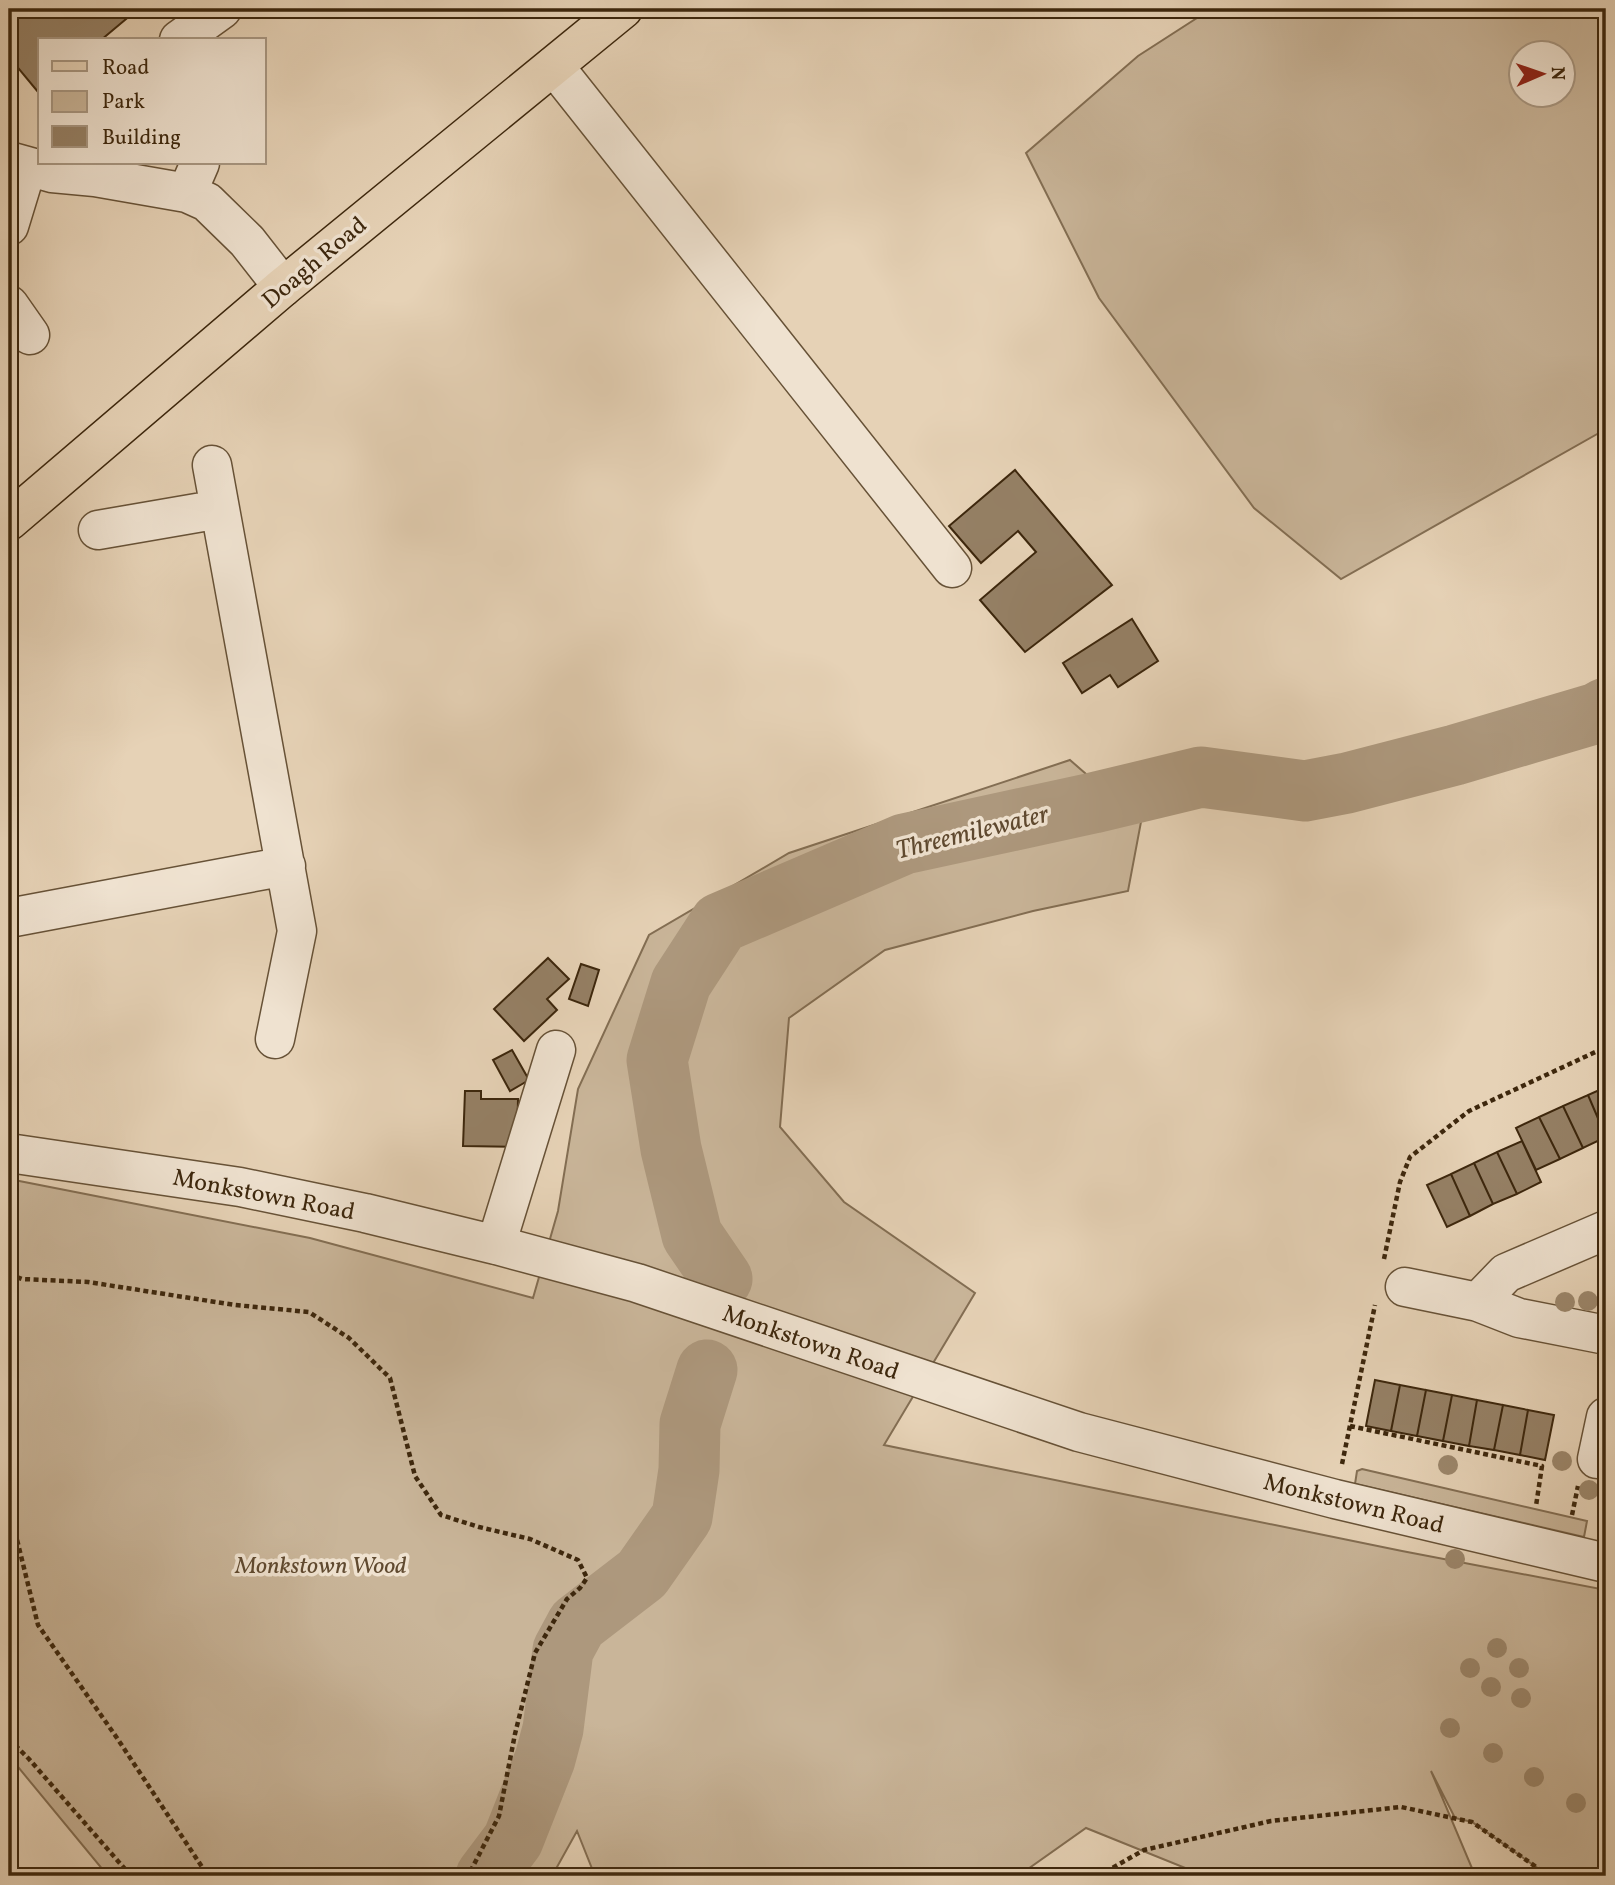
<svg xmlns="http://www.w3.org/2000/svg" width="1615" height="1885" font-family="Vollkorn,serif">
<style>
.green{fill:#c9b599;stroke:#836e53;stroke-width:2;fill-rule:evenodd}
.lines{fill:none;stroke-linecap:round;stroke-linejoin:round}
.river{stroke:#ad987d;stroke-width:61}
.building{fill:#958065;stroke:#3d270d;stroke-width:2}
.minor-casing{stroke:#675237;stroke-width:41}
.major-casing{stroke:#3d270d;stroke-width:41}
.path{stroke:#3d270d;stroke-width:4.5;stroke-dasharray:5 3.5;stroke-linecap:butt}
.minor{stroke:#efe2d0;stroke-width:38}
.major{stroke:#e6d2b6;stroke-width:38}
.tree{fill:#9c876c}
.labels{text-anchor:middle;stroke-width:7;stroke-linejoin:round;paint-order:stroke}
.street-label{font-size:24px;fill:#3d270d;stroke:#efe2d0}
.park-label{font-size:24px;font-style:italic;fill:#604a30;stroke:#efe2d0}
.water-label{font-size:26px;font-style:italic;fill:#5f492f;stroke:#efe2d0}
</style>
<rect width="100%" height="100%" fill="#e6d2b6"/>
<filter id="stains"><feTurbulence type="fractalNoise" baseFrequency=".00286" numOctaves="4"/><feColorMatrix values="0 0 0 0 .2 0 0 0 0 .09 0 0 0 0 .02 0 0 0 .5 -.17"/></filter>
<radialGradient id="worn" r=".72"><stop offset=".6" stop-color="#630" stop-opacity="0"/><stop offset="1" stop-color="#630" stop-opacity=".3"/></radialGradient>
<!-- green -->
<path class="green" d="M1211 9H1606V429L1341 579 1254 508 1099 298 1026 153 1138 56ZM1562 52V94H1520V52Z
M1070 760 1141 822 1128 891 1033 911 885 950 789 1018 780 1127 844 1202 975 1293 884 1445 1402 1551 1606 1590V1876H1549L1472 1822 1455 1818 1431 1771 1474 1873 1479 1876H1205L1086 1828 1018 1876H595L577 1831 552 1876H108L9 1756V1179L310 1238 533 1298 558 1211 578 1089 649 935 789 853Z
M1362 1469 1587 1521 1584 1537 1355 1484 1357 1471Z"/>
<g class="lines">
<!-- river -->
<path class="river" d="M722 1279 692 1235 671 1149 657 1060 681 983 720 923 904 844 1093 803 1201 777 1305 791 1347 783 1455 755 1597 713 1606 708
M486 1876 513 1840 545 1759 553 1729 563 1650 577 1624 642 1574 682 1517 689 1470 690 1424 707 1370"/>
</g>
<!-- building -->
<path class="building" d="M9 9H138L101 40H40V91L38 92 9 57Z
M1015 470 1112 585 1025 652 980 600 1036 552 1018 531 981 563 949 526Z
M1132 619 1158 661 1118 687 1110 675 1082 693 1063 663Z
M548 958 569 979 547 999 557 1010 524 1041 494 1009Z
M581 964 599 970 588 1006 569 999Z
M512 1050 529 1080 510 1091 493 1060Z
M1606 1087V1137L1588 1095Z
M465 1091H481V1099H518L517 1147 463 1146Z
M1588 1095 1606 1137 1583 1148 1563 1106Z
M1563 1106 1583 1148 1560 1159 1539 1117Z
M1539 1117 1560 1159 1536 1170 1516 1128Z
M1522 1141 1541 1182 1517 1194 1497 1152Z
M1497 1152 1517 1194 1493 1204 1474 1163Z
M1474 1163 1493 1204 1470 1216 1451 1174Z
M1451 1174 1470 1216 1447 1227 1427 1185Z
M1375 1380 1400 1385 1391 1431 1366 1426Z
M1400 1385 1426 1390 1417 1436 1391 1431Z
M1426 1390 1452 1395 1443 1441 1417 1436Z
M1452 1395 1477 1400 1469 1446 1443 1441Z
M1477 1400 1503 1405 1494 1450 1469 1446Z
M1503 1405 1528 1410 1520 1455 1494 1450Z
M1528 1410 1554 1415 1545 1460 1520 1455Z"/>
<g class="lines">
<!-- minor casing -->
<g class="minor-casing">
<path id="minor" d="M179 40 222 9
M554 66 952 568
M9 161 52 173 95 177 187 193 207 202 247 241 283 287
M187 193 200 163
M9 226 27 167
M9 305 30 335
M212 465 297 931 275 1039
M98 530 220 509
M9 918 286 866
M9 1153 240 1187 365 1213 496 1245 637 1283 1079 1432 1335 1499 1606 1563
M496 1245 556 1050
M1405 1287 1478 1302 1519 1318 1606 1335
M1478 1302 1506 1273 1606 1230
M1597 1459 1606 1417"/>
</g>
<!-- major casing -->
<g class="major-casing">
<path id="major" d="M9 521 283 287 623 9"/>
</g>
<!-- path -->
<path class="path" d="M1384 1259 1400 1182 1410 1157 1469 1111 1606 1047
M9 1274 22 1279 88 1282 235 1305 309 1312 349 1338 390 1378 415 1476 441 1515 479 1527 530 1539 578 1560 587 1578 580 1588 567 1599 535 1653 515 1734 499 1816 468 1876
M1350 1426 1542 1466 1536 1506
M1342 1464 1375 1305
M9 1507 38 1625 117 1738 208 1876
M1572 1515 1578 1486
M9 1739 29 1759 131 1876
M1098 1876 1144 1850 1271 1821 1401 1807 1472 1822 1549 1876"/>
<!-- minor -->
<use href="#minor" class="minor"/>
<!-- major -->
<use href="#major" class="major"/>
</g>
<!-- trees -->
<g class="tree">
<circle cx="1588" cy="1301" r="10"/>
<circle cx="1565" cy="1302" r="10"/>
<circle cx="1562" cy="1461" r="10"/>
<circle cx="1448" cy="1465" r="10"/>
<circle cx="1589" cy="1490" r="10"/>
<circle cx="1455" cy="1559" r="10"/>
<circle cx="1497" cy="1648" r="10"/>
<circle cx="1470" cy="1668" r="10"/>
<circle cx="1519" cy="1668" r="10"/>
<circle cx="1491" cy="1687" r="10"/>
<circle cx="1521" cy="1698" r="10"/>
<circle cx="1450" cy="1728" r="10"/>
<circle cx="1493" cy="1753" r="10"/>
<circle cx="1534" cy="1777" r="10"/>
<circle cx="1576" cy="1803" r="10"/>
</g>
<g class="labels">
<!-- street labels -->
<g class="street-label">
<text transform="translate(314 262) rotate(-40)" y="8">Doagh Road</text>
<text transform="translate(264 1194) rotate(11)" y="8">Monkstown Road</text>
<text transform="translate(811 1342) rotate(19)" y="8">Monkstown Road</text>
<text transform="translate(1354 1503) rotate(14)" y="8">Monkstown Road</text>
</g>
<!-- park labels -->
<g class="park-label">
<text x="321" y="1573">Monkstown Wood</text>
</g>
<!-- water labels -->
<g class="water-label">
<text transform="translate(972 831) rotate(-14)" y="9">Threemilewater</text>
</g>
</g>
<!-- margin -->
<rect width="1615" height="1885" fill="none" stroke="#e6d2b6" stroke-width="35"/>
<rect x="10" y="10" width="1594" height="1864" fill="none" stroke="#3d270d" stroke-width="3.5"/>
<rect x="18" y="18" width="1580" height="1850" fill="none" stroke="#3d270d" stroke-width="2"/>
<!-- legend -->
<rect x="38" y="38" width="228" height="126" fill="#efe2d0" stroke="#a89782" stroke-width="2"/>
<rect x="52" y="61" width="35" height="10" fill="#e6d2b6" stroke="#a89782" stroke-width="2"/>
<text x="102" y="74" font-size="21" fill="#3d270d">Road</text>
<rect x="52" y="91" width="35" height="21" fill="#c9b599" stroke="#a89782" stroke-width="2"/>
<text x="102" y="108" font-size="21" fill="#3d270d">Park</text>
<rect x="52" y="126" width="35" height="21" fill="#958065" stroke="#a89782" stroke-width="2"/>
<text x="102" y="144" font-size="21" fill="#3d270d">Building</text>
<!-- north arrow -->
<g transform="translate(1542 74) rotate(88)"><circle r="33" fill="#efe2d0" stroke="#a89782" stroke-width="2"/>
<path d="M0-5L12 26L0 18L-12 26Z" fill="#8f2418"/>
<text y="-10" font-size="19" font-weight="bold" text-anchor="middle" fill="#3d270d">N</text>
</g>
<rect width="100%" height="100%" filter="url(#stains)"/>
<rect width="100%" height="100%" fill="url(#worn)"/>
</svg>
